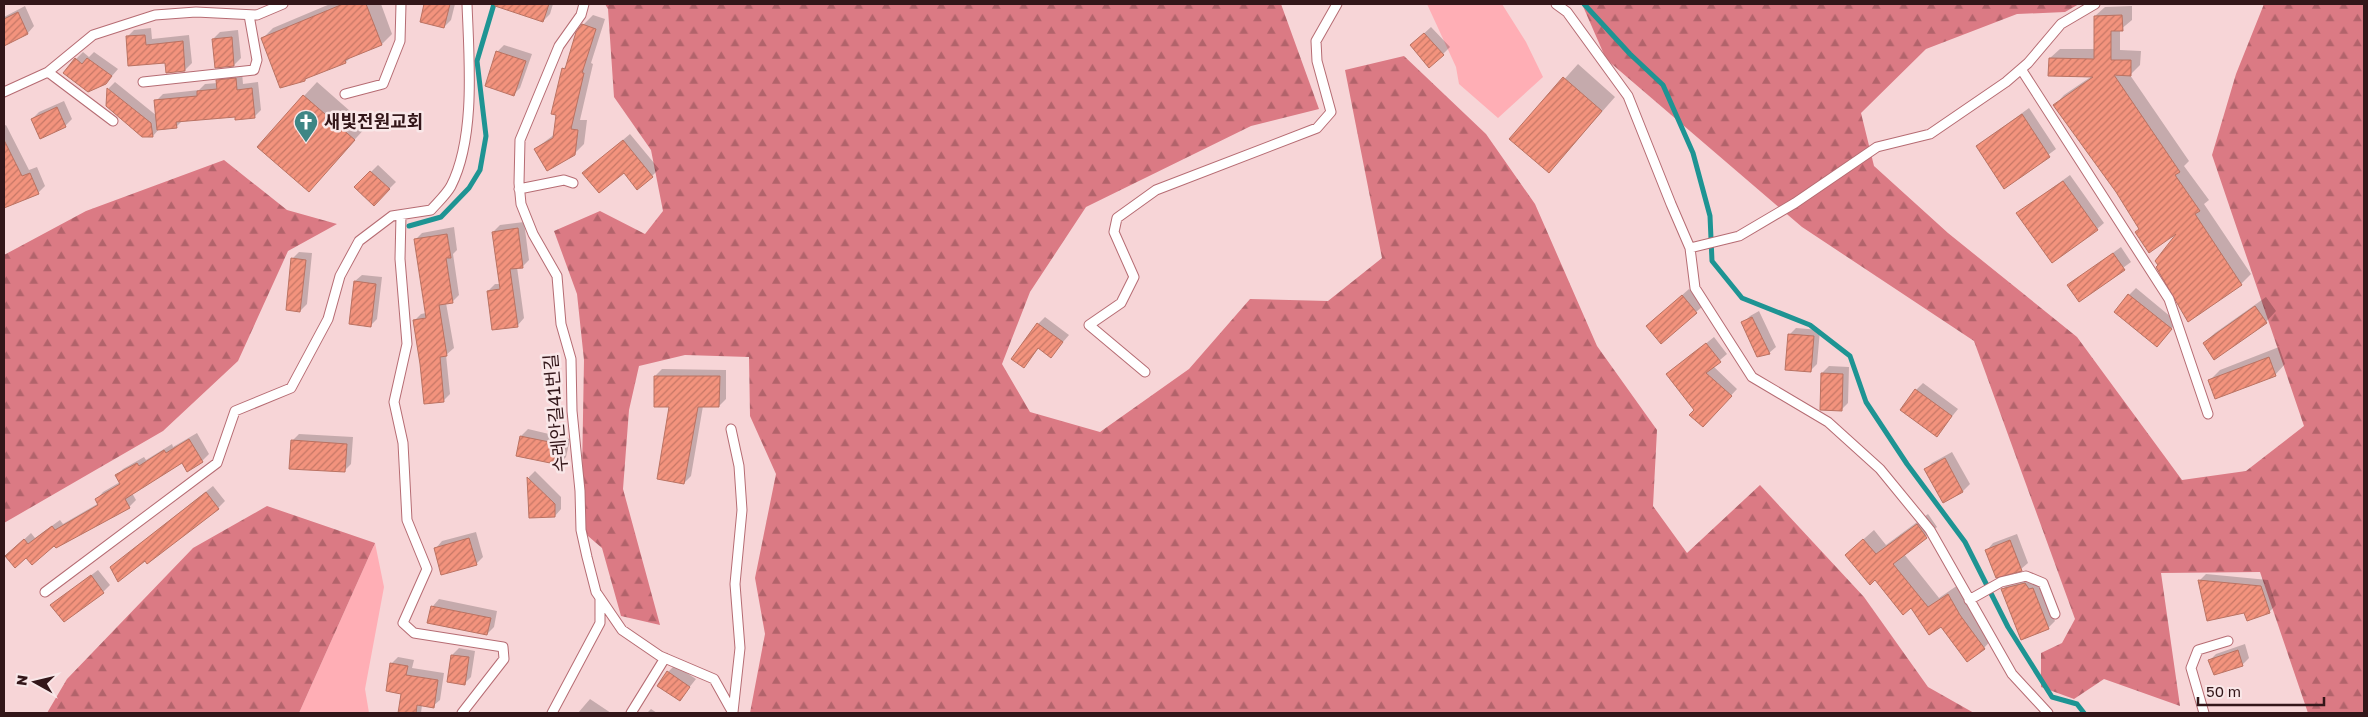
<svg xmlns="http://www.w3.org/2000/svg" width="2368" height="717" font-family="'Golos Text','Noto Sans KR',sans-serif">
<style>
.green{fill:#ffaeb5}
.forest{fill:url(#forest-firs)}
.shadow{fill:#0003}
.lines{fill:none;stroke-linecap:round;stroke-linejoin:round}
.stream{stroke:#1e9493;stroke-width:5}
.building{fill:url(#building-hatch);stroke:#ba7262}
.lane-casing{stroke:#b66c73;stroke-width:11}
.lane{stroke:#fff;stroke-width:9}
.labels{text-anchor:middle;stroke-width:5;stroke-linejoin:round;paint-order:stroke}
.poi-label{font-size:18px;font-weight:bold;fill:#331619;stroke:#f9e7e8;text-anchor:start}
.street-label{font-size:18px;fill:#331619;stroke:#f9e7e8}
</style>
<defs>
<pattern id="forest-firs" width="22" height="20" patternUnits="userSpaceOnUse" patternTransform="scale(1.25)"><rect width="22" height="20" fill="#db7a84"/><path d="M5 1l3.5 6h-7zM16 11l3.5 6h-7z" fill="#b2636b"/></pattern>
<pattern id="building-hatch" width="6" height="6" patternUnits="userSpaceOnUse" patternTransform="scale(1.25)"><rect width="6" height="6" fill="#f3937d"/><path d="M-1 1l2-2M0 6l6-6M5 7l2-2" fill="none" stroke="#c57766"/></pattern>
</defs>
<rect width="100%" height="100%" fill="#f7d5d7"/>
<!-- green -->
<path class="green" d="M1427 4H1502L1526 42 1543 77 1498 118 1459 84 1456 67Z
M375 543 384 587 365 689 369 713H299Z"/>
<!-- forest -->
<path class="forest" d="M605 4H1281L1319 109 1251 126 1086 207 1030 292 1002 364 1030 412 1100 432 1189 369 1250 299 1328 301 1382 258 1345 70 1404 56 1486 134 1535 204 1597 346 1657 430 1653 506 1687 553 1760 485 1864 597 1928 687 1974 713H750L765 634 755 578 776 474 750 416 749 357 685 355 639 366 629 410 623 489 660 625 621 616 602 548 581 530 584 360 577 294 554 231 600 211 645 234 663 211 651 150 614 97 608 9Z
M1582 4H2079L2065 12 2017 14 1926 49 1861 113 1874 166 1948 233 2077 337 2182 480 2246 471 2304 426 2212 155 2236 74 2264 4H2364V713H2308L2260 572 2161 573 2180 706 2104 679 2074 699 2041 687V653L2062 643 2075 619 1974 341 1802 227 1606 59Z
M224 160 287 210 337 224 288 251 238 361 163 431 4 523V255L86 211Z
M267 506 375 543 299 713H47L67 679 193 548Z"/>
<!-- shadow -->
<path class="shadow" d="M330 4H381L392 34 382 44 352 56 346 62 309 76 305 80 262 39 273 28Z
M425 4H455L451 20 444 27 421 21Z
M518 4H553L550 14 543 21 516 12Z
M25 6 34 26 28 33 4 44V17Z
M2132 6V20L2120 30V50L2141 51 2140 65 2130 75 2189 161 2184 166 2209 200 2204 204 2251 274 2241 284 2181 230 2140 228 2117 191 2055 105 2064 95 2092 76 2050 58 2060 49H2096L2095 16 2105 7Z
M593 15 605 19 591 63 593 64 580 120H587L584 144 574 154 535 149 555 134 563 69 568 64 583 25Z
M1431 27 1450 47 1443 54 1418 39Z
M151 28 152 39 189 35 192 63 185 70 166 62 127 37 134 30Z
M238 30 241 58 234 65 213 39 220 32Z
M504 45 532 54 520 88 513 95 497 52Z
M83 52 89 57 94 52 118 69 106 83 88 91 76 59Z
M1578 64 1615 97 1549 172 1511 139Z
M242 72 243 84 258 82 261 110 254 117 236 116 183 120 176 127 159 129 153 136 108 106 109 88 115 82 157 116 156 101 163 94 199 90 205 84 218 83 224 74Z
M317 82 367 126 309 190 304 96Z
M64 101 72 119 65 126 32 119 39 112Z
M2029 108 2056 149 2004 188 1977 146Z
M6 125 29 170 37 167 45 186 38 193 4 207V126Z
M630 134 659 169 652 176 591 167Z
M378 165 396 182 374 204 356 187Z
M2070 175 2104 223 2097 229 2018 213Z
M524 222 529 260 523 266 517 267 524 318 518 325 488 291 495 284H500L493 232 500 225Z
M454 227 457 250 453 254 459 295 452 302 446 303 454 348 446 355 450 394 443 401 422 364 414 321 421 314 426 313 415 240 422 233Z
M2121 247 2131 262 2079 300 2069 285Z
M299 252 312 253 307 304 300 311 292 259Z
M362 275 382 277 377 319 370 326 355 281Z
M2136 288 2177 322 2157 346 2129 295Z
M1689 289 1703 306 1696 312 1647 326Z
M2266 297 2276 311 2266 322 2204 343 2215 333Z
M1759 311 1776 347 1769 353 1743 323 1750 316Z
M1045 317 1069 335 1051 356 1039 348 1024 366 1038 324Z
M1796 328 1820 330 1817 364 1810 371 1789 335Z
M1714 337 1727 354 1713 366 1737 389 1703 426 1696 410 1668 374Z
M2279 347 2285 364 2275 375 2209 381 2220 370Z
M1829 366 1849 367 1848 403 1841 410 1822 373Z
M662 369 726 370V399L719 406H703L691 476 684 483 671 406 655 376Z
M1923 383 1958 409 1937 435 1916 390Z
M528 429 570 439 566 457 559 464 521 436Z
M197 433 209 454 202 461 182 462 132 493 136 500 129 507 54 544 26 556 13 550 31 533 35 538 60 520 63 524 99 503 97 499 103 492 120 482 116 476 123 469 144 457 146 460 172 444 173 447Z
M299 434 353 437 351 464 344 471 292 441Z
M1952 452 1970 484 1963 491 1944 502 1926 469 1932 463Z
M535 471 561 497V509L555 516 530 517 529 477Z
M213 486 225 501 218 508 147 562 145 559 111 567Z
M1928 514 1937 527 1904 554 1939 598 1958 585 1994 637 1984 648 1911 607 1857 545 1874 530 1886 545Z
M476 532 483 557 476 564 436 548 442 541Z
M2017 534 2028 563 2021 569 1987 550 1993 543Z
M98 570 110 585 103 592 52 605Z
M2206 574 2268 580 2276 605 2269 612 2245 611 2199 581Z
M2032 576 2039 582 2055 621 2048 628 2002 590 2009 583Z
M439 599 497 611 494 627 487 634 429 622 433 606Z
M2245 644 2249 658 2242 665 2210 660 2216 654Z
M459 648 475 651 471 677 464 684 452 655Z
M398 657 414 660 412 668 444 673 440 700 433 706 422 705 421 713H399L402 692 391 664Z
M675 665 696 679 680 699 668 672Z
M590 699 611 713H578Z
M651 709 657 713H647Z"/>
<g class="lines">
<!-- stream -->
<path class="stream" d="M1584 4 1630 54 1663 85 1693 153 1710 216 1712 261 1742 298 1810 325 1850 356 1866 402 1907 464 1965 542 2008 627 2052 697 2077 704 2084 713
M409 226 441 217 469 188 480 170 486 136 477 61 494 4"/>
</g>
<!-- building -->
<path class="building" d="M343 4H366L382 45 345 60 346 63 305 79V81L280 88 261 38Z
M424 4H450L444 28 420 22Z
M495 4H549L543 22 495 6Z
M18 12 28 34 4 46V19Z
M2122 15 2123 31H2111V60H2131V76L2114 75 2180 172 2175 175 2200 211 2195 214 2242 285 2188 322 2156 267 2158 265 2155 261 2176 234 2149 253 2135 232 2139 229 2116 192 2053 105 2093 77 2048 76 2049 58 2094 59V16Z
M582 24 596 29 582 73H584L571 129 578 130 575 155 547 171 534 149 553 138 556 115 551 114 562 68 565 69 576 32Z
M1424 33 1444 55 1429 68 1410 45Z
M145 35 146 45 183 41 185 71 166 73 165 63 128 66 126 36Z
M232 37 234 66 215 68 212 39Z
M496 51 526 61 514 96 485 86Z
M75 58 82 64 87 58 112 76 106 84 88 92 63 73Z
M1563 77 1602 111 1549 173 1509 139Z
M236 78 237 90 252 88 255 118 235 120V117L176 122 177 128 157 130 154 100 197 96V91L217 89 216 80Z
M107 88 151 123 153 137H142L106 106Z
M303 95 355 140 309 192 257 147Z
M57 107 66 127 40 139 31 119Z
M2022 114 2050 157 2004 189 1976 146Z
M4 140 22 176 30 173 39 194 4 208Z
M623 140 653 177 637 190 624 173 599 193 582 173Z
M370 171 390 189 374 206 354 187Z
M2063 181 2098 230 2052 263 2016 213Z
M518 228 523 268 510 269 518 327 492 330 487 291 500 289 492 232Z
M447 234 451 258H446L453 303 439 305 447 356 440 357 444 402 424 404 420 364 413 320 426 318 414 239Z
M2113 253 2125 270 2079 302 2067 285Z
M291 258 306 260 300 312 286 310Z
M354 281 376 284 371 327 349 324Z
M2128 294 2172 329 2157 347 2114 312Z
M1682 295 1697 313 1661 344 1646 326Z
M2255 306 2267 323 2214 360 2203 343Z
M1752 317 1770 354 1757 357 1741 322Z
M1037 323 1063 342 1051 358 1038 348 1024 368 1011 359Z
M1788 334 1814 336 1811 372 1785 370Z
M1706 343 1721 362 1706 373 1732 396 1703 427 1689 415 1694 410 1666 374Z
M2269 357 2276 376 2215 399 2208 380Z
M1821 373 1843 374 1842 411 1820 410Z
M654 376H720L719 407H698L684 484 657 479 669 407H654Z
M1915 389 1952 416 1937 437 1900 410Z
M520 436 564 445 560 465 516 456Z
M189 439 203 462 187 472 182 463 125 499 130 508 56 548 54 546 32 565 26 558 15 568 5 556 24 539 28 544 52 526 55 530 98 505 95 499 120 484 115 475 137 463 139 466 164 450 166 453Z
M291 440 347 444 345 472 289 469Z
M1945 458 1963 492 1943 503 1924 469Z
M527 477 555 504V517L529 518Z
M206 492 219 509 147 564 145 561 118 582 110 567Z
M1917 524 1927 538 1893 564 1928 607 1948 594 1960 615 1985 649 1967 662 1941 627 1929 635 1911 608 1903 615 1875 580 1870 585 1845 555 1863 539 1876 554Z
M469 538 477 565 441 575 434 548Z
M2010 540 2022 571 1996 578 1985 550Z
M91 575 104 593 64 622 50 605Z
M2198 580 2261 586 2270 613 2247 621 2244 613 2207 621Z
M2025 583 2029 589 2033 588 2049 629 2021 640 2001 589Z
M431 606 491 618 487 635 427 623Z
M2238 650 2243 666 2214 675 2208 660Z
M451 655 469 657 465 685 447 682Z
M390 663 408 666 406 675 438 680 434 708 417 705 416 713H398L401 694 386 691Z
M667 671 690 687 680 701 657 686Z"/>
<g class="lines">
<!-- lane casing -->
<g class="lane-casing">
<path id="lane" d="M584 4 581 15 559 46 520 140 519 183 521 204 533 234 557 276 561 324 571 359 572 411 580 491 581 530 587 557 596 592 622 630 660 656 714 679 733 713
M1556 4 1567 12 1628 96 1671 204 1690 248 1695 288 1752 377 1828 422 1880 469 1930 530 2012 674 2048 713
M2021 69 2169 299 2208 414
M48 72 113 121
M143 82 254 70 257 60 249 15
M4 92 48 72 93 35 155 15 196 12 257 15 283 4
M345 94 383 84 400 41 401 4
M519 189 564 180 573 183
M401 215 400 259 407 344 394 402 403 443 407 520 427 569 403 623 414 633 503 647 504 659 462 713
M1690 248 1739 236 1795 203 1877 147 1930 134 2006 82 2028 63 2061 24 2095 4
M1145 372 1089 325 1121 303 1134 277 1114 232 1117 218 1156 190 1317 128 1331 112 1317 61 1316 41 1337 4
M731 429 739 466 742 510 735 584 740 648 733 712
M45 592 217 463 235 411 291 388 328 319 340 276 359 241 392 216 431 210C437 203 446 195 451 186 476 137 469 58 467 4
M1969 600 2001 582 2026 576 2043 583 2055 614
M552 713 600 623V599
M631 713 665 658
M2204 713 2191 668 2198 650 2228 641"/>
</g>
<!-- lane -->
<use href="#lane" class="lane"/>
</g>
<!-- icons -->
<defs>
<g id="church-pin" transform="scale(1.25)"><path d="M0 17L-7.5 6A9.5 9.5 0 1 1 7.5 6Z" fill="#3e8685" stroke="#f9e7e8"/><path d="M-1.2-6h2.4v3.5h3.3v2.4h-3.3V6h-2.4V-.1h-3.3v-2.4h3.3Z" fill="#fff"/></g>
</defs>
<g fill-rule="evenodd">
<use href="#church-pin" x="306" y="122"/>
</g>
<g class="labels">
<!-- poi labels -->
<g class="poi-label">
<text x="324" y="128">새빛전원교회</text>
</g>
<!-- street labels -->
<g class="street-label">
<text transform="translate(556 413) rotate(-95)" y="6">수레안길41번길</text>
</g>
</g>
<!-- border -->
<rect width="2368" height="717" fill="none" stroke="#331619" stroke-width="10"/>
<!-- north arrow -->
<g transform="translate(35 682) rotate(278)" stroke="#f9e7e8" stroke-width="4" paint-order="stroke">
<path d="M0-4L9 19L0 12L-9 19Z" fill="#331619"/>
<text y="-8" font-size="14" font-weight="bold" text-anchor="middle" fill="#331619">N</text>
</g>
<!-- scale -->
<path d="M2198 697v8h126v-8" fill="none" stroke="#331619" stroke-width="2.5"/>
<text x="2206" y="697" font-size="15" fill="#331619" stroke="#f9e7e8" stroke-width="4" paint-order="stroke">50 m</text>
</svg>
